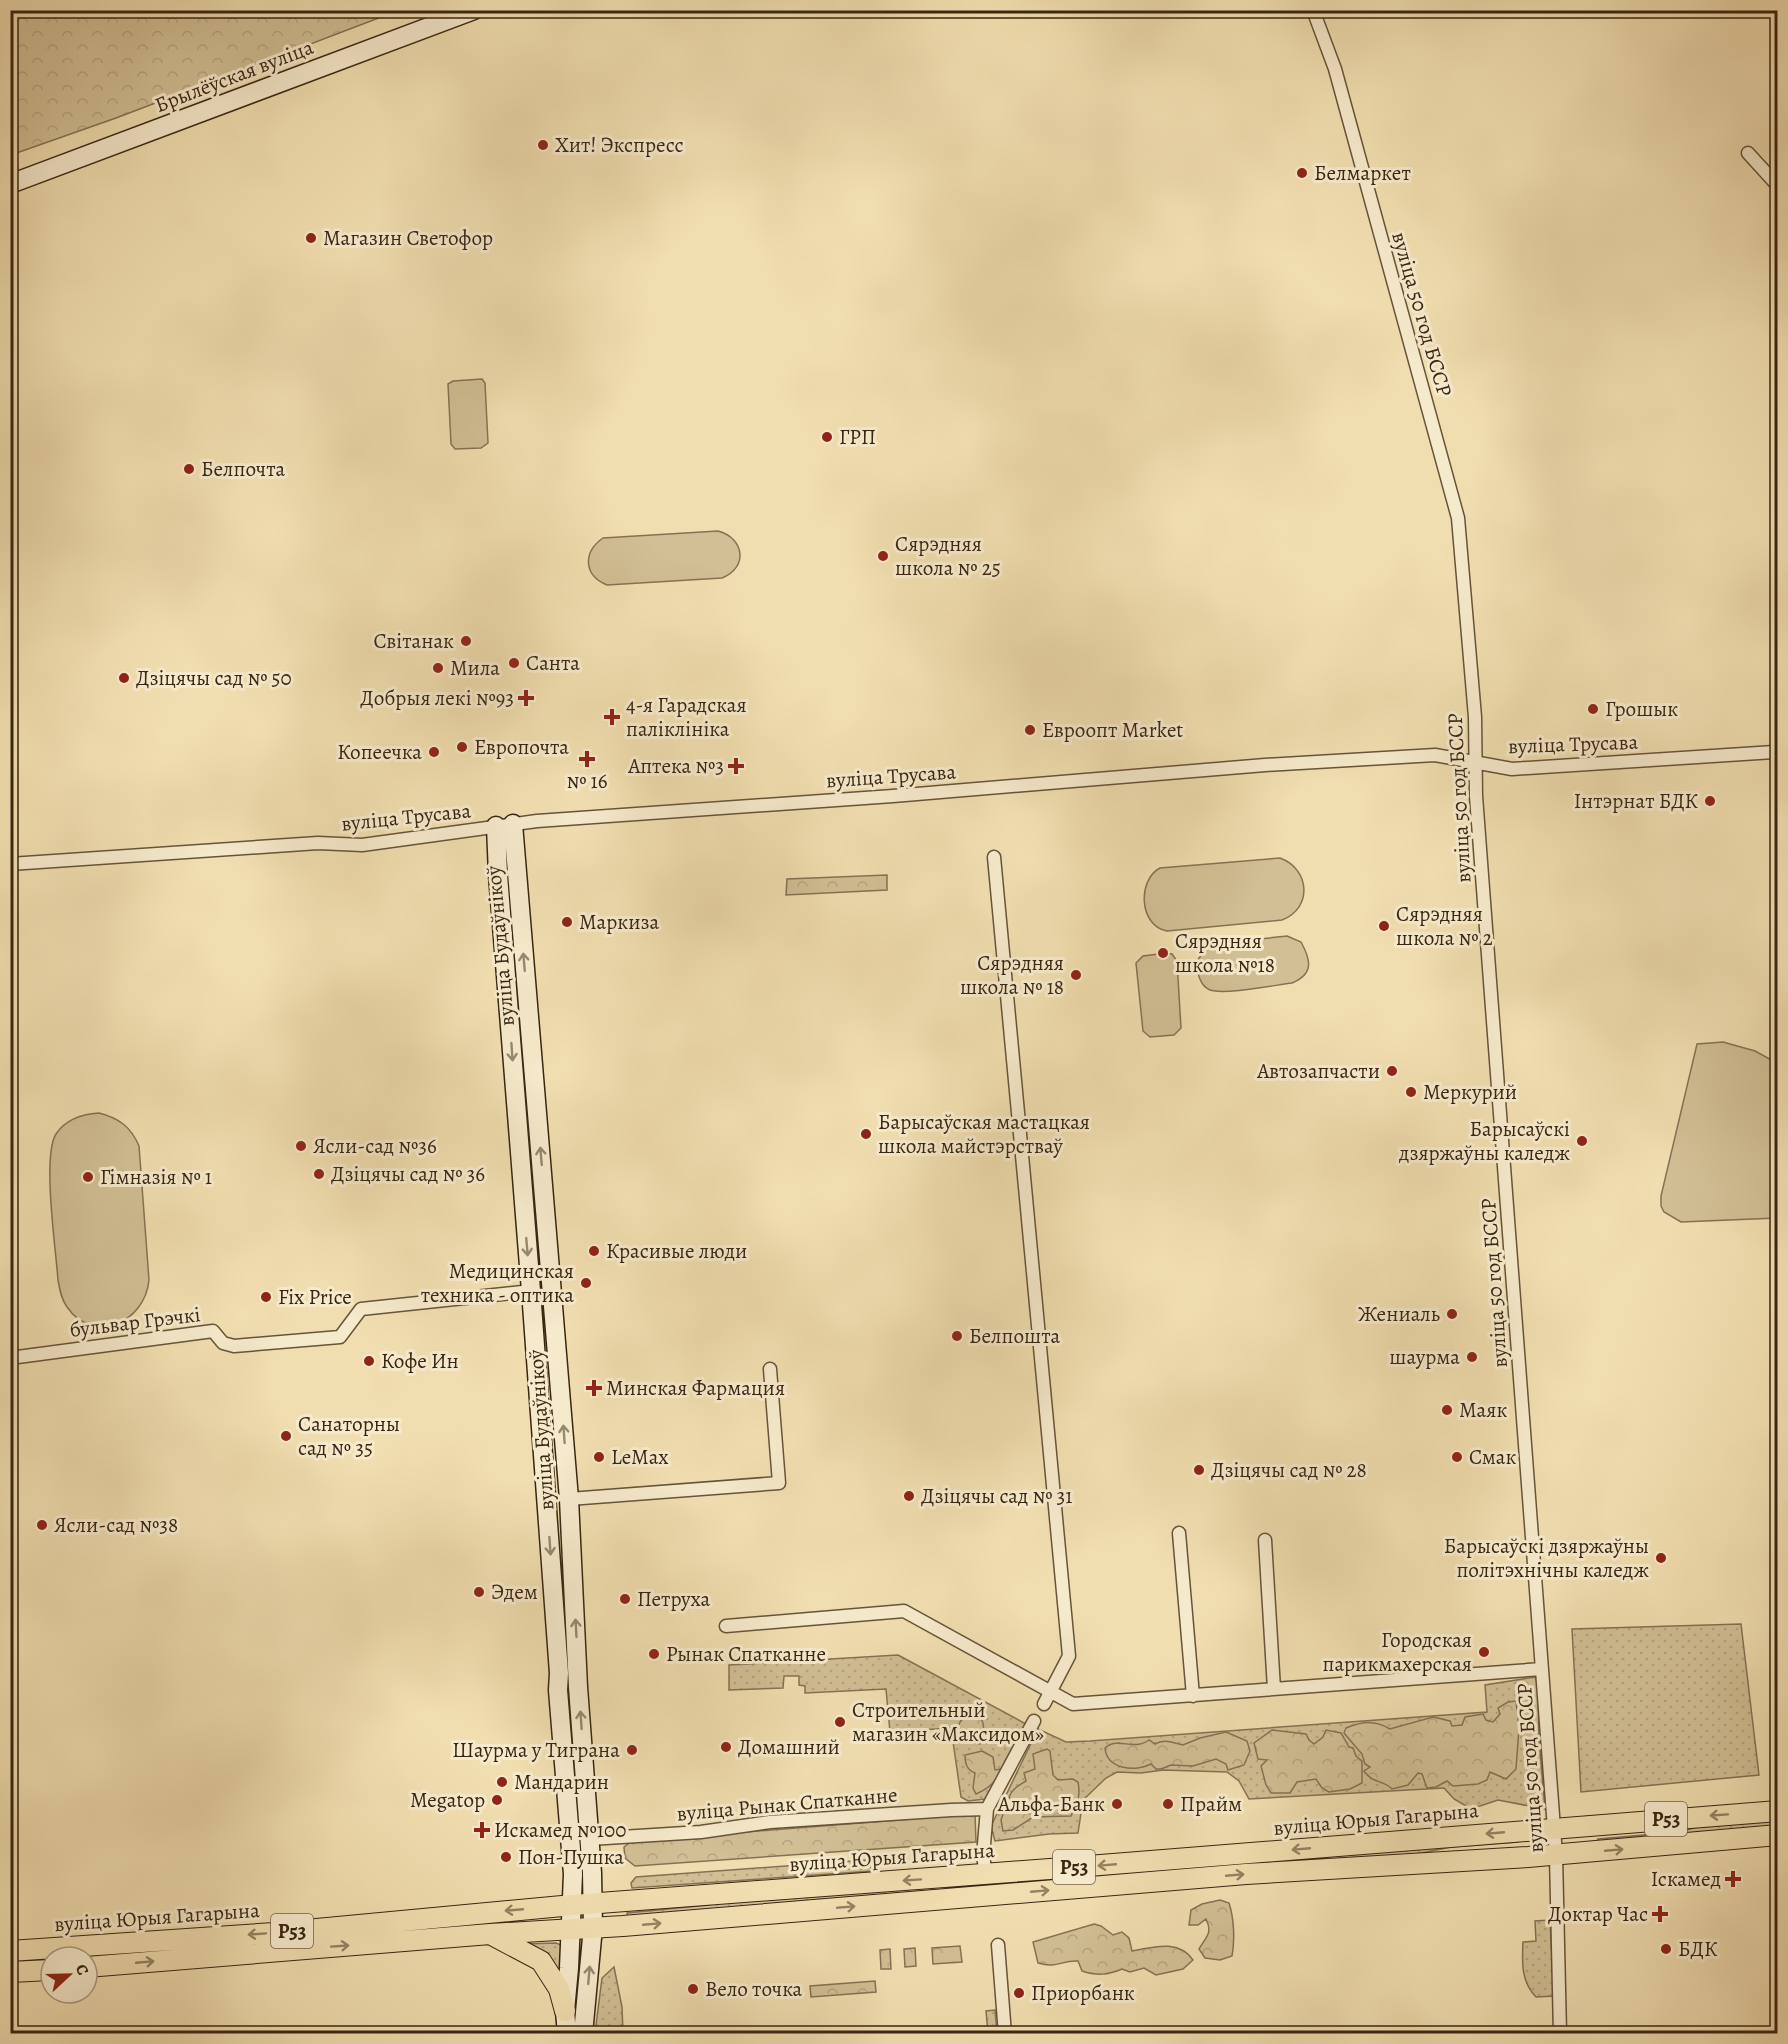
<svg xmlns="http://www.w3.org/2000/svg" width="1788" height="2044" font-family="Alegreya,serif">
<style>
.grass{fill:url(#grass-dots);stroke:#857254;stroke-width:1.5}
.forest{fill:url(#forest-crowns);stroke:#857254;stroke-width:1.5}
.garden{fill:#d2bf95;stroke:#857254;stroke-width:1.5}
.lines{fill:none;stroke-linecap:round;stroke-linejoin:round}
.street-casing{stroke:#66543a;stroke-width:15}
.secondary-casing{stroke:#382613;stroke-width:21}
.primary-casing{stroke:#382613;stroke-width:22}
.street{stroke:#f6eacc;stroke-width:12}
.secondary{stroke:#f6eacc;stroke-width:18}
.primary{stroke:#f1deb0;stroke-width:20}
.oneway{stroke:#978870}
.oneway2{stroke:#948262}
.poi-dot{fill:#8f2418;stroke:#f6eacc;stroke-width:2}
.labels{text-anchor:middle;stroke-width:6;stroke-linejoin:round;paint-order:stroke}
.shield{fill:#f6eacc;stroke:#71614a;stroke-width:1.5}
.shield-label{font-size:20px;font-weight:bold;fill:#382613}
.street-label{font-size:21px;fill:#382613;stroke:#f6eacc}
.poi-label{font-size:21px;fill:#382613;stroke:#f6eacc;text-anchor:start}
</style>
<defs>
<pattern id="grass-dots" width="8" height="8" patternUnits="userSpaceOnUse" patternTransform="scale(1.5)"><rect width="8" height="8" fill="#d2bf95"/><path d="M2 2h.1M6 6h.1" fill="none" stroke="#b5a480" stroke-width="1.8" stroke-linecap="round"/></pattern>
<pattern id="forest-crowns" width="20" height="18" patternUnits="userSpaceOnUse" patternTransform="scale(1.5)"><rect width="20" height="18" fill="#d2bf95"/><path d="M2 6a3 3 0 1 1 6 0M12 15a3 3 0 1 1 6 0" fill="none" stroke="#b5a480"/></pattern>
</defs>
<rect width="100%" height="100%" fill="#f1deb0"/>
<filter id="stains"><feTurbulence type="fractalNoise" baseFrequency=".00333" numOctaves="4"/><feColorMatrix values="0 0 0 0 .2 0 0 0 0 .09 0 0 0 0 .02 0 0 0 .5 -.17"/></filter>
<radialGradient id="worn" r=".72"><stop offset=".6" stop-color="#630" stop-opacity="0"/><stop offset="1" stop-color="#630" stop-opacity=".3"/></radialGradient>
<!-- grass -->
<path class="grass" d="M1741 1624 1759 1775 1581 1792 1572 1629Z
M898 1655 1026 1724 985 1799 968 1801 961 1797 951 1728 890 1732 886 1689 805 1693V1686L799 1685V1676H784L783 1688 729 1690V1665Z
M1535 1677 1538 1686 1539 1738 1545 1809 1498 1800 1480 1806 1468 1807 1454 1799 1444 1788 1249 1799 1239 1781 1227 1772 1163 1770 1141 1773 1117 1772 1106 1778 1083 1800 1078 1833 1049 1834 995 1841 991 1826 1038 1729 1066 1742 1090 1741 1487 1712 1485 1685Z
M569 1704 572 1705 585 1879 583 1880 581 1876 574 1775 570 1756 566 1707Z
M1777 1820V1826L1595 1844 1598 1839 1678 1832 1706 1825Z
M1517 1838 1518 1842 1451 1847 1412 1855 627 1919V1913L709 1905 723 1901Z
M866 1860 873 1871 632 1888 631 1883 636 1877Z
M1550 1920 1554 1996 1536 1997C1521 1982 1522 1962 1523 1942L1536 1941 1535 1921Z
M556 1943 561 1945 562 1950 560 1979 525 1944Z
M614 1967 622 2007 623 2033H595L602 1978Z
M995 2010 997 2033H988L986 2011Z"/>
<!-- forest -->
<path class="forest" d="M10 11 11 10 397 11 116 118 11 155Z
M887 875V890L786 895 787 879Z
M1516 1701 1519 1728 1516 1769 1506 1779 1490 1772 1487 1780 1478 1784 1453 1786 1447 1781 1436 1787 1427 1788 1422 1774 1418 1773 1408 1785 1392 1789C1384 1780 1373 1784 1364 1771L1370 1767 1365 1764 1362 1754 1344 1733 1346 1728C1363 1721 1375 1720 1390 1729L1433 1717 1450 1721 1452 1726 1462 1725 1465 1717 1483 1714 1486 1720 1493 1722 1500 1714 1498 1708 1508 1702Z
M970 1707C984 1714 987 1730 980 1744L967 1741 959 1743 956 1740C955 1731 959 1720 967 1715L966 1710Z
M1272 1730 1306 1734 1309 1740 1314 1744 1323 1737 1326 1730 1341 1733 1349 1747 1353 1748 1356 1756 1362 1761V1783L1350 1789 1329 1792 1322 1788 1316 1779 1297 1782 1290 1793H1271L1266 1785 1261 1766 1267 1760 1258 1759 1254 1743Z
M1226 1732 1247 1741 1250 1751 1244 1765 1228 1770 1226 1764 1216 1759 1193 1766 1171 1765 1161 1769H1156L1151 1764C1136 1772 1107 1770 1105 1748 1116 1738 1128 1747 1140 1744 1143 1744 1146 1742 1149 1740L1155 1744C1165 1738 1173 1743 1183 1745L1200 1738Z
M1047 1749 1050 1751 1053 1775 1058 1780 1073 1779 1078 1782C1081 1797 1077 1803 1071 1816L1033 1817 1013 1830 1003 1831 1001 1820 1003 1814 1018 1806 1014 1804 1009 1797C1013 1788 1018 1786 1026 1781L1024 1773 1035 1769 1033 1754Z
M982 1751 993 1757 995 1770 1001 1769C997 1782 988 1789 976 1794L973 1788 975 1773C967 1770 965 1764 965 1755Z
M975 1814 976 1842 635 1866 625 1858 624 1847 632 1841Z
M1220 1900 1229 1903C1234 1918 1235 1940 1232 1956L1220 1960 1205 1958 1199 1949C1206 1937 1213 1933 1206 1919L1198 1925H1189L1191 1910 1202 1904Z
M1094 1924 1101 1926 1113 1935 1122 1932 1129 1938 1132 1951C1153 1947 1179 1939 1193 1960L1183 1969 1156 1975 1144 1968 1130 1972 1122 1969C1108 1975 1097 1976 1082 1971L1078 1961C1061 1960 1058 1969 1038 1963L1033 1942Z
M960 1946 962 1962 933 1964 932 1948Z
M915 1948 916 1966 905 1967 904 1949Z
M890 1949 891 1969H881L880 1950Z
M875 1981 876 1992 811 1997 810 1986Z"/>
<!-- garden -->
<path class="garden" d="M482 379 485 383 488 443 481 448 455 449 451 444 448 384 453 381Z
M718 531C745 538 748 568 722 578L607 585C583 575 583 552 603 538Z
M1280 858C1310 869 1313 908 1282 920L1167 931C1139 926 1137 880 1160 868Z
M1287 936 1301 942C1311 960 1314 974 1292 983 1275 985 1225 995 1210 990 1199 985 1197 972 1197 961L1206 948 1214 944Z
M1166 953 1172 954 1177 961 1181 1028 1174 1035 1150 1037 1143 1031 1136 963 1143 956Z
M1723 1042 1755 1051 1777 1063V1218L1681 1222 1664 1212 1661 1206V1196L1697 1044Z
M99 1113C119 1118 131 1127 139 1146L149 1280C145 1323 93 1345 67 1307 61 1299 60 1290 58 1280 56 1250 42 1156 56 1134 66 1119 82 1114 99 1113Z"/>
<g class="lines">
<!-- street casing -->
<g class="street-casing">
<path id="street" d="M1313 10 1335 69 1458 518 1475 717 1476 796 1556 1855 1560 2034
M1748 153 1778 186
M994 857 1069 1656 1044 1704
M10 864 318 843 362 845 537 821 893 796 1265 765 1435 755 1512 769 1774 752
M10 1358 213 1331 223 1343 234 1346 340 1337 361 1309 531 1291
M569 1499 779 1483 770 1369
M1179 1533 1193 1696
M1265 1540 1274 1689
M726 1626 904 1611 1073 1704 1542 1669
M590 1839 701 1832 770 1822 951 1810 987 1809
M986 1874 983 1856 987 1809 1034 1721
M998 1945 1005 2034"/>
</g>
<!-- secondary casing -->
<g class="secondary-casing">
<path id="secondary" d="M10 184 474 10
M513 824 569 1499 578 1687 592 1873 593 1927 583 2034
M496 826 498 875 531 1291 559 1673 558 1690 573 1874 569 1968 565 2011 567 2034"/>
</g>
<!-- primary casing -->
<g class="primary-casing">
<path id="primary" d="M490 1934 541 1961 559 1989 565 2011
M10 1951 274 1933 573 1905 1063 1868 1778 1811
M87 1967 490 1934 623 1926 1246 1874 1528 1857 1778 1835
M10 1972 51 1970"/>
</g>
<!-- street -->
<use href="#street" class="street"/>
<!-- secondary -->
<use href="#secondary" class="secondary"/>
<!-- primary -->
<use href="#primary" class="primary"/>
</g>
<!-- one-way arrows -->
<defs><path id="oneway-shaft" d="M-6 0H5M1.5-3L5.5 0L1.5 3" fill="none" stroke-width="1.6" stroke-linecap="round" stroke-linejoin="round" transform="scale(1.5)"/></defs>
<g class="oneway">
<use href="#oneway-shaft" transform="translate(524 962) rotate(-95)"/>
<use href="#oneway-shaft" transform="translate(512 1052) rotate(86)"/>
<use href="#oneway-shaft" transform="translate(541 1156) rotate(-95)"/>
<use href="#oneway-shaft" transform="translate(527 1247) rotate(85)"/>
<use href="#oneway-shaft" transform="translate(564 1434) rotate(-94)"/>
<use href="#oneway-shaft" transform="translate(550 1546) rotate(86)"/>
<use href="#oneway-shaft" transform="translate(576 1628) rotate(-93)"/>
<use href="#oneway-shaft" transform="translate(581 1720) rotate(-94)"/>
<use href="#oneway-shaft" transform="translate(589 1975) rotate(-85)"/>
</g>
<g class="oneway2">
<use href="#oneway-shaft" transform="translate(1719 1815) rotate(176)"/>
<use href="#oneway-shaft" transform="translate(1495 1833) rotate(175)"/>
<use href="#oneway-shaft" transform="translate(1301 1849) rotate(175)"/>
<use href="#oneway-shaft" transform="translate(1614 1850) rotate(-5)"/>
<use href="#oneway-shaft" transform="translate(1107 1865) rotate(175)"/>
<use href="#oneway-shaft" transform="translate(1235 1875) rotate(-5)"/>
<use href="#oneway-shaft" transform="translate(912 1880) rotate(176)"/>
<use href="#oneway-shaft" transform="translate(1040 1891) rotate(-5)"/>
<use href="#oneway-shaft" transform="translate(846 1907) rotate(-5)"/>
<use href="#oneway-shaft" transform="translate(514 1910) rotate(175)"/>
<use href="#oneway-shaft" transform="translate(652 1924) rotate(-5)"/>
<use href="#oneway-shaft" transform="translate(257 1934) rotate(176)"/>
<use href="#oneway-shaft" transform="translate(340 1946) rotate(-4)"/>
<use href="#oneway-shaft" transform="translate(145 1962) rotate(-5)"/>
</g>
<!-- markers -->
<g class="poi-dot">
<circle cx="543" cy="145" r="6"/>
<circle cx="1302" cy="173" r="6"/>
<circle cx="311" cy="238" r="6"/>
<circle cx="827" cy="437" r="6"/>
<circle cx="189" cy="469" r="6"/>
<circle cx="883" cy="556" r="6"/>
<circle cx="466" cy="641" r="6"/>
<circle cx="514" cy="663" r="6"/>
<circle cx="438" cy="668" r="6"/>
<circle cx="124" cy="678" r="6"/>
<path d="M523 689h6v6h6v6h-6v6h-6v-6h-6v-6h6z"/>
<circle cx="1593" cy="709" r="6"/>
<path d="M609 708h6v6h6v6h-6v6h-6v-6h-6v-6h6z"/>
<circle cx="1030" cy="730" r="6"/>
<circle cx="462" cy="747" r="6"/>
<circle cx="434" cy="752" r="6"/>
<path d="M584 750h6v6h6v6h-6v6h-6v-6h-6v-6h6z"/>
<path d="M733 757h6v6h6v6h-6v6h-6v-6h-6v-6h6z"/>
<circle cx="1710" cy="801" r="6"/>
<circle cx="567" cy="922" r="6"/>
<circle cx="1384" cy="926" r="6"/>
<circle cx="1163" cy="953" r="6"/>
<circle cx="1076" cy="975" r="6"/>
<circle cx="1392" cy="1071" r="6"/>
<circle cx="1411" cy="1092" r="6"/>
<circle cx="866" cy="1134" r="6"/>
<circle cx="1582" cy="1141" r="6"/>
<circle cx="301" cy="1146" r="6"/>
<circle cx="319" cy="1174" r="6"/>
<circle cx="88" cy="1177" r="6"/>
<circle cx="594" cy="1251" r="6"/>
<circle cx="586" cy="1283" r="6"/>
<circle cx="266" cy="1297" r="6"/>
<circle cx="1452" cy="1314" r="6"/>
<circle cx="957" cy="1336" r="6"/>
<circle cx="1472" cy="1357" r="6"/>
<circle cx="369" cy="1361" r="6"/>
<path d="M591 1379h6v6h6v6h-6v6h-6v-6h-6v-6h6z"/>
<circle cx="1447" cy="1410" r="6"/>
<circle cx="286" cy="1436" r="6"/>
<circle cx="599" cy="1457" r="6"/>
<circle cx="1457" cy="1457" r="6"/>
<circle cx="1199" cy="1470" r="6"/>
<circle cx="909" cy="1496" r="6"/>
<circle cx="42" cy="1525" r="6"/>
<circle cx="1661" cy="1558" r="6"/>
<circle cx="479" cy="1592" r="6"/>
<circle cx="625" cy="1599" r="6"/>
<circle cx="1484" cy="1652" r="6"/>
<circle cx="654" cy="1654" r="6"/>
<circle cx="840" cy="1722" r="6"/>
<circle cx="726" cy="1747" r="6"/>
<circle cx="632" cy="1750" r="6"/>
<circle cx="502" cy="1782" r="6"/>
<circle cx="497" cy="1800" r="6"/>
<circle cx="1117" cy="1804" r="6"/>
<circle cx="1168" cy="1804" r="6"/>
<path d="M479 1821h6v6h6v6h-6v6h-6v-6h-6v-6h6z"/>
<circle cx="506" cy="1857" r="6"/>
<path d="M1730 1870h6v6h6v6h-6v6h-6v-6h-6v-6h6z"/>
<path d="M1657 1905h6v6h6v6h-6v6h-6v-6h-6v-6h6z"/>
<circle cx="1666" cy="1949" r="6"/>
<circle cx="693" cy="1989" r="6"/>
<circle cx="1019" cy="1993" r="6"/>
</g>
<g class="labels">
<!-- shield labels -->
<g class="shield">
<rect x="1645" y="1802" width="42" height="34" rx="4.5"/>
<rect x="1053" y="1850" width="42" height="34" rx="4.5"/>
<rect x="271" y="1914" width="42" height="34" rx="4.5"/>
</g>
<g class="shield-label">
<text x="1666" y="1826">Р53</text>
<text x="1074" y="1874">Р53</text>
<text x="292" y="1938">Р53</text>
</g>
<!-- street labels -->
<g class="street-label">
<text transform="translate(234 76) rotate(-21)" y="7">Брылёўская вуліца</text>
<text transform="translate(1422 314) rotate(74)" y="7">вуліца 50 год БССР</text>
<text transform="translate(1573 744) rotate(-2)" y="7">вуліца Трусава</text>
<text transform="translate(891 776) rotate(-4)" y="7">вуліца Трусава</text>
<text transform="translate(1459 798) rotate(-93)" y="7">вуліца 50 год БССР</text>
<text transform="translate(406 817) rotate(-6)" y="7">вуліца Трусава</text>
<text transform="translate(500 946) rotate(-95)" y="7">вуліца Будаўнікоў</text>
<text transform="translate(1494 1283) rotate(-94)" y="7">вуліца 50 год БССР</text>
<text transform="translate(135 1322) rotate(-7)" y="7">бульвар Грэчкі</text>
<text transform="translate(541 1430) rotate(-94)" y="7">вуліца Будаўнікоў</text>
<text transform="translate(1530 1768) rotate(-94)" y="7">вуліца 50 год БССР</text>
<text transform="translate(787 1804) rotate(-5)" y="7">вуліца Рынак Спатканне</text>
<text transform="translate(1376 1819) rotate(-5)" y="7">вуліца Юрыя Гагарына</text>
<text transform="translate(892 1857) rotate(-4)" y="7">вуліца Юрыя Гагарына</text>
<text transform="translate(157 1917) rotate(-4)" y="7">вуліца Юрыя Гагарына</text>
</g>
<!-- poi labels -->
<g class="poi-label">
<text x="555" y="152">Хит! Экспресс</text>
<text x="1314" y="180">Белмаркет</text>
<text x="323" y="245">Магазин Светофор</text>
<text x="839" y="444">ГРП</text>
<text x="201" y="476">Белпочта</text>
<text x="895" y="551">Сярэдняя<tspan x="895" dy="24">школа № 25</tspan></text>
<text x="454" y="648" text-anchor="end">Світанак</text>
<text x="526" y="670">Санта</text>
<text x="450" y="675">Мила</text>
<text x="136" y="685">Дзіцячы сад № 50</text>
<text x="514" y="705" text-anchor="end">Добрыя лекі №93</text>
<text x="626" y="712">4-я Гарадская<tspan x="626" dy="24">паліклініка</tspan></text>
<text x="1605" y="716">Грошык</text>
<text x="1042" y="737">Евроопт Market</text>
<text x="474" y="754">Европочта</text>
<text x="422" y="759" text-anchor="end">Копеечка</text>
<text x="724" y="773" text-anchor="end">Аптека №3</text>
<text x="587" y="788" text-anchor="middle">№ 16</text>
<text x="1698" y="808" text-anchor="end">Інтэрнат БДК</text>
<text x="1396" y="921">Сярэдняя<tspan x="1396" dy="24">школа № 2</tspan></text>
<text x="579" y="929">Маркиза</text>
<text x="1175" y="948">Сярэдняя<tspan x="1175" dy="24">школа №18</tspan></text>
<text x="1064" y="970" text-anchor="end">Сярэдняя<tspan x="1064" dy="24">школа № 18</tspan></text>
<text x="1380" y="1078" text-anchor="end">Автозапчасти</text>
<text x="1423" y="1099">Меркурий</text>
<text x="878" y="1129">Барысаўская мастацкая<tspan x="878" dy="24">школа майстэрстваў</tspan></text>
<text x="1570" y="1136" text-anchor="end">Барысаўскі<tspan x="1570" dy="24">дзяржаўны каледж</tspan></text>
<text x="313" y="1153">Ясли-сад №36</text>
<text x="331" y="1181">Дзіцячы сад № 36</text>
<text x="100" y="1184">Гімназія № 1</text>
<text x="606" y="1258">Красивые люди</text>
<text x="574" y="1278" text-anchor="end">Медицинская<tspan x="574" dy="24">техника - оптика</tspan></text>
<text x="278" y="1304">Fix Price</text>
<text x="1440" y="1321" text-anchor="end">Жениаль</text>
<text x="969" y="1343">Белпошта</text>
<text x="1460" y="1364" text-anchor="end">шаурма</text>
<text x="381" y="1368">Кофе Ин</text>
<text x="606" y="1395">Минская Фармация</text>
<text x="1459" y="1417">Маяк</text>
<text x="298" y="1431">Санаторны<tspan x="298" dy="24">сад № 35</tspan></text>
<text x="611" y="1464">LeMax</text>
<text x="1469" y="1464">Смак</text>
<text x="1211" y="1477">Дзіцячы сад № 28</text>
<text x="921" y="1503">Дзіцячы сад № 31</text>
<text x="54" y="1532">Ясли-сад №38</text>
<text x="1649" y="1553" text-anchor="end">Барысаўскі дзяржаўны<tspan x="1649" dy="24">політэхнічны каледж</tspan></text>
<text x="491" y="1599">Эдем</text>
<text x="637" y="1606">Петруха</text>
<text x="1472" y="1647" text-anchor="end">Городская<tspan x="1472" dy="24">парикмахерская</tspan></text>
<text x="666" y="1661">Рынак Спатканне</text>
<text x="852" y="1717">Строительный<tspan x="852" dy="24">магазин «Максидом»</tspan></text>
<text x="738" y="1754">Домашний</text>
<text x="620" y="1757" text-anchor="end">Шаурма у Тиграна</text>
<text x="514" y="1789">Мандарин</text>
<text x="485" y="1807" text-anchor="end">Megatop</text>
<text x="1105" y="1811" text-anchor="end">Альфа-Банк</text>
<text x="1180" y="1811">Прайм</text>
<text x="494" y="1837">Искамед №100</text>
<text x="518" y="1864">Пон-Пушка</text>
<text x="1721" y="1886" text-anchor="end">Іскамед</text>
<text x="1648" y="1921" text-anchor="end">Доктар Час</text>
<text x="1678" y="1956">БДК</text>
<text x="705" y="1996">Вело точка</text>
<text x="1031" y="2000">Приорбанк</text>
</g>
</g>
<!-- margin -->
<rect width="1788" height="2044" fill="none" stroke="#f1deb0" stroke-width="36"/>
<rect x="12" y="12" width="1764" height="2020" fill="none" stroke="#382613" stroke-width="3"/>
<rect x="18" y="18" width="1752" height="2008" fill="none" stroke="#382613" stroke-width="1.5"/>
<!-- north arrow -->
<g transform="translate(69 1975) rotate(68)"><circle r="28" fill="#f6eacc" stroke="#aa9c82" stroke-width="1.5"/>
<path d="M0-4.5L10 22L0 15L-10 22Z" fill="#8f2418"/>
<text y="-9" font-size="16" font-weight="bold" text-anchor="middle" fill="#382613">С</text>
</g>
<rect width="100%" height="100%" filter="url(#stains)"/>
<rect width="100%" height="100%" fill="url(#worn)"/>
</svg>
